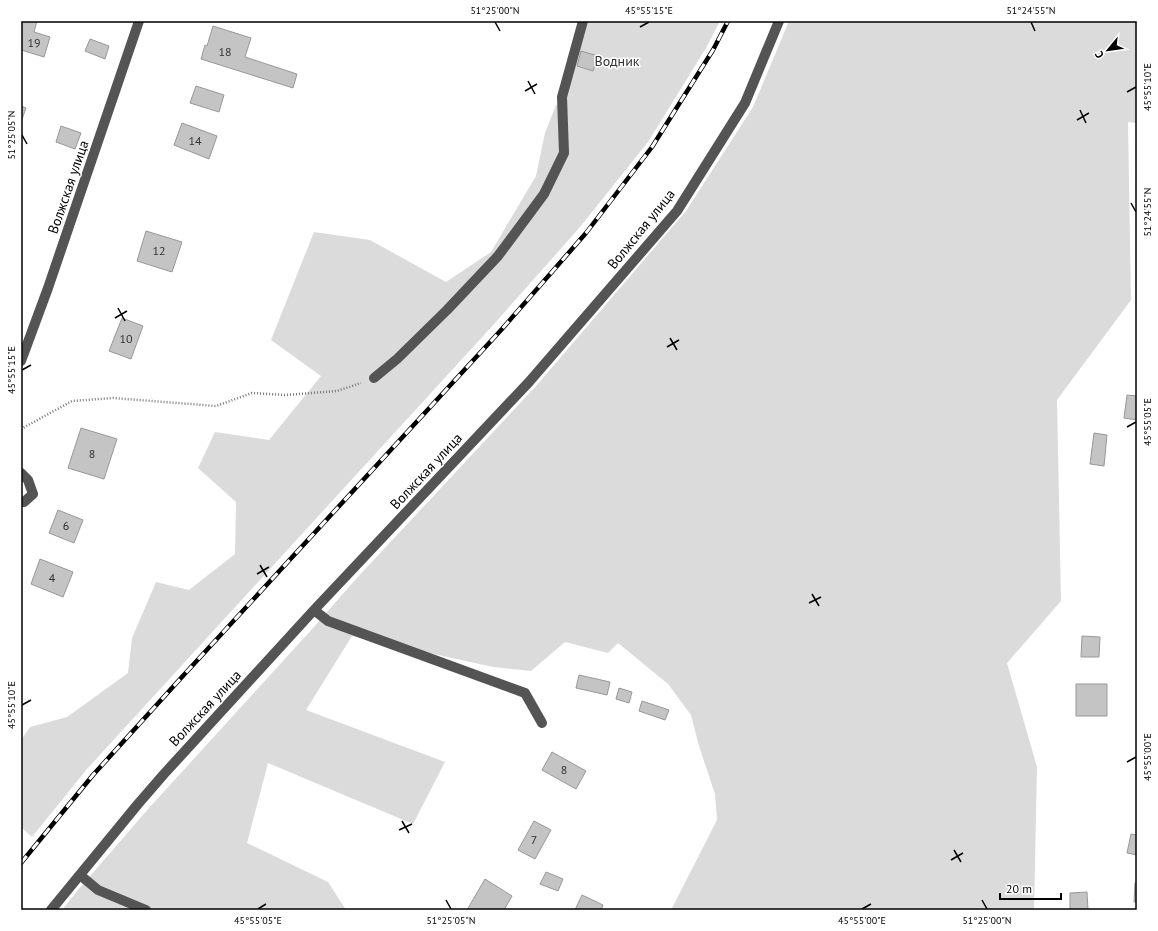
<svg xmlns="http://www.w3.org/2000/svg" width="1158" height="931" font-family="'PT Sans',sans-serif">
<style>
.green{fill:#dbdbdb}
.building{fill:#c4c4c4;stroke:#989898}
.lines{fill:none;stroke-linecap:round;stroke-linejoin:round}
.path{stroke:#767676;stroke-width:2.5;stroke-dasharray:1 2;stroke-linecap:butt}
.minor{stroke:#545454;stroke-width:10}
.rail-casing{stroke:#000;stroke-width:4.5}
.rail{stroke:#fff;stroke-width:3;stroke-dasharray:9;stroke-linecap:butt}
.ticks{fill:none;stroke:#000;stroke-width:1.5}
.labels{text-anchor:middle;stroke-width:3;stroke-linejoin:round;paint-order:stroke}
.number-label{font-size:12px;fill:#313131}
.park-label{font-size:14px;fill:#323232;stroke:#fff}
.street-label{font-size:14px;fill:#000;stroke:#fff}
.neatline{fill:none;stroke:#000;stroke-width:1.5}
.ticks-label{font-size:10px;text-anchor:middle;fill:#000}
</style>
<rect width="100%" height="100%" fill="#fff"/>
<!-- green -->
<path class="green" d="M586 21H720L706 48 648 142 580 227 495 323 87 769 32 837 21 827V740L30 727 67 717 128 673 132 638 156 582 189 590 235 554 236 502 198 468 215 432 269 440 321 376 271 340 314 232 370 240 446 282 491 252 536 176 545 133 556 105 565 102Z
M789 21H1137V123L1128 122 1131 300 1057 400 1061 601 1007 663 1037 767 1034 910H671L717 820 715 794 699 746 691 715 668 684 618 643 608 653 565 642 531 671 493 667 352 636 306 710 445 762 413 824 268 763 247 843 328 882 346 910H62L78 890 149 808 313 628 356 579 536 386 686 211 753 107Z"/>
<!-- building -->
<path class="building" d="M21 21H37L34 32 50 37 44 57 21 50Z
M213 26 251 38 245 57 297 74 293 88 201 59 205 45 207 46Z
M90 39 109 46 105 59 85 51Z
M581 51 598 56 593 71 577 66Z
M196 86 224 95 219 112 190 103Z
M21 106 26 108 21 122Z
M182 123 217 136 209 159 174 145Z
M61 126 81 133 75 149 56 142Z
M146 231 182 242 172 272 137 261Z
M122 318 143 326 131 359 109 351Z
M1127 395 1137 396V420L1124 418Z
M81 428 117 439 104 479 68 468Z
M1094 433 1107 435 1104 466 1090 464Z
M58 510 83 520 74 543 49 533Z
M40 559 73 572 63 597 31 584Z
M1082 636 1100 637 1099 657H1081Z
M579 675 610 682 607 695 576 688Z
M1076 684H1107V716H1076Z
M619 688 632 692 629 703 616 699Z
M642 701 669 710 665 720 639 711Z
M552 752 586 771 576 789 542 770Z
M534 821 551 830 535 859 518 850Z
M1131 834 1137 835V855L1127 853Z
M546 872 563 879 558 891 540 884Z
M485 879 512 896 504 910H467Z
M1135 883H1137V902H1134Z
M1087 892 1088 910H1070V893Z
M582 895 603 905 601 910H575Z"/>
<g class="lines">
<!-- path -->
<path class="path" d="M21 429 72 401 113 398 216 406 252 393 286 395 337 391 361 383"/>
<!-- minor -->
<path class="minor" d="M21 361 48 288 139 21
M374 378 397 359 447 310 498 256 544 194 564 153 562 97 583 21
M21 473 28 480 33 494 24 502H21
M314 610 328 621 525 693 542 723
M80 875 98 890 146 910
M51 910 138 804 164 774 314 610 529 382 677 211 745 103 779 21"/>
<!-- rail casing -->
<g class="rail-casing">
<path id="rail" d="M21 863 93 775 181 678 502 329 586 233 652 147 713 50 728 21"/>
</g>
<!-- rail -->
<use href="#rail" class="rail"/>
</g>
<!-- ticks -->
<path class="ticks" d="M495 22 500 31M1031 22 1035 31M640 27 649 22M528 81 535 94M525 91 537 84M1127 92 1136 87M1080 110 1086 123M1077 120 1089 113M22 135 27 144M1131 203 1136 212M118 308 125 321M115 318 127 311M670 338 677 350M667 347 679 340M22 370 31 365M1127 427 1136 422M260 565 267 577M257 574 269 567M812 594 819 606M809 603 821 597M22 705 31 700M1127 762 1136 757M402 821 409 833M399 830 412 824M954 850 961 862M951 860 963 853M446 900 451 909M982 900 987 909M258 909 266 904M862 909 871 904"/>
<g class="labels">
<!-- number labels -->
<g class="number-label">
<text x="34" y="47">19</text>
<text x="225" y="56">18</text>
<text x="195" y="145">14</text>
<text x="159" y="255">12</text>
<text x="126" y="343">10</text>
<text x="92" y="458">8</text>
<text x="66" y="530">6</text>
<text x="52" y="582">4</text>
<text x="564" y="774">8</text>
<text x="534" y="844">7</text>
</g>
<!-- park labels -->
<g class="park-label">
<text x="617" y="66">Водник</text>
</g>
<!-- street labels -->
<g class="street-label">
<text transform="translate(68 187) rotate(-71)" y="5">Волжская улица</text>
<text transform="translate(641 229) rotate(-51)" y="5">Волжская улица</text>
<text transform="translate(426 471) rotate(-47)" y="5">Волжская улица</text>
<text transform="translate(205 708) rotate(-47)" y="5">Волжская улица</text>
</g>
</g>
<!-- border -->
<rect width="1158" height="931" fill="none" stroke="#ffffff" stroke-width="44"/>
<!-- north arrow -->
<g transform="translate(1108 50) rotate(241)" stroke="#ffffff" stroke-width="3" paint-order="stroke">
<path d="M0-3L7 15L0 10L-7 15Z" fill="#000000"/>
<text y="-6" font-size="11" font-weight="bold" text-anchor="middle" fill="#000000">С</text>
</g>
<!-- scale -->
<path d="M1000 893v6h61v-6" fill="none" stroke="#000000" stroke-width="2"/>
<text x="1006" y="893" font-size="12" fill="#000000" stroke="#ffffff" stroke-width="3" paint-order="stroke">20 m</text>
<rect x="22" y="22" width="1114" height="887" class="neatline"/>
<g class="ticks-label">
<text x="495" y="14">51°25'00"N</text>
<text x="649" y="14">45°55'15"E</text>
<text x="1031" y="14">51°24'55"N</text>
<text transform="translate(1147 87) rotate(-90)" y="4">45°55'10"E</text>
<text transform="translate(11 135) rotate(-90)" y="4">51°25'05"N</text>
<text transform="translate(1147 212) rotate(-90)" y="4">51°24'55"N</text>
<text transform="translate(11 370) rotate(-90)" y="4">45°55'15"E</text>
<text transform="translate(1147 422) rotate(-90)" y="4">45°55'05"E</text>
<text transform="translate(11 705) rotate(-90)" y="4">45°55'10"E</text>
<text transform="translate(1147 757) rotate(-90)" y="4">45°55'00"E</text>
<text x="258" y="924">45°55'05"E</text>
<text x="451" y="924">51°25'05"N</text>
<text x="862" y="924">45°55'00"E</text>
<text x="987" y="924">51°25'00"N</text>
</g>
</svg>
